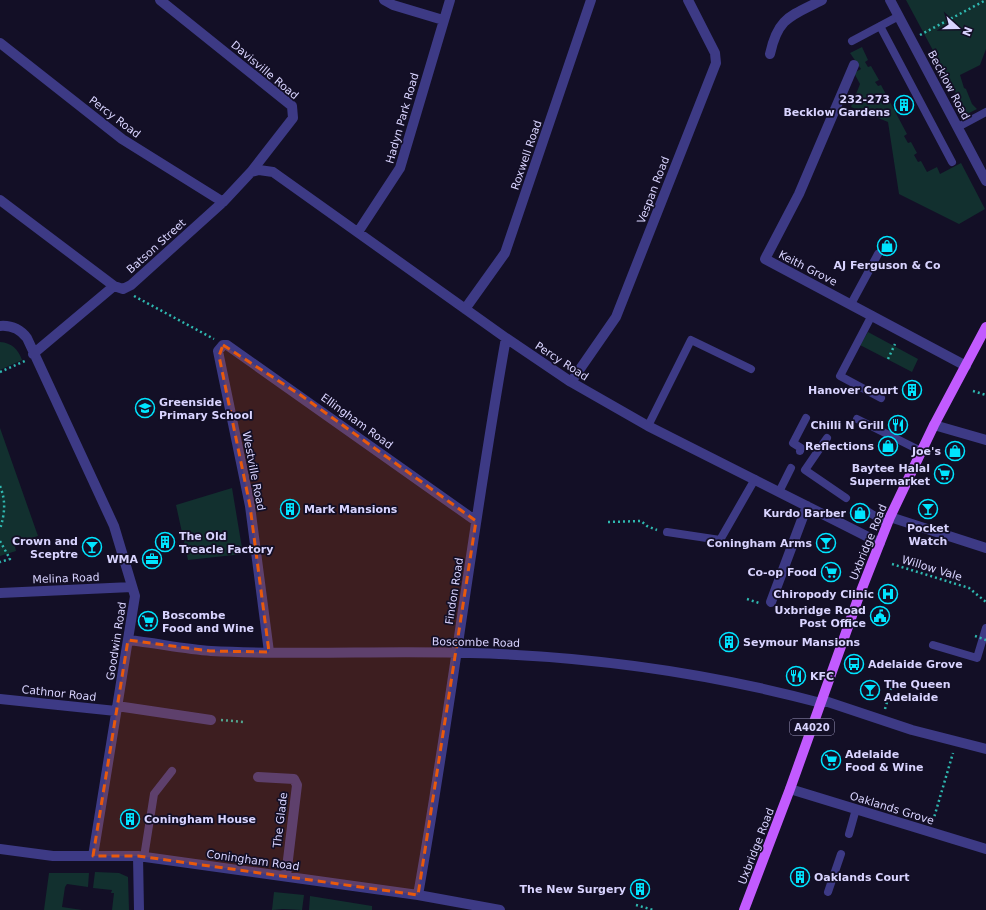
<svg xmlns="http://www.w3.org/2000/svg" width="986" height="910" font-family="'DejaVu Sans',sans-serif">
<style>
.green{fill:#12302f}
.lines{fill:none;stroke-linecap:round;stroke-linejoin:round}
.path{stroke:#2fb8b0;stroke-width:2.5;stroke-dasharray:2 3;stroke-linecap:butt}
.lane{stroke:#3d3a85;stroke-width:8}
.street{stroke:#3d3a85;stroke-width:10}
.primary{stroke:#c25bff;stroke-width:10}
.path-bridge{stroke:#2fb8b0;stroke-width:2.5;stroke-dasharray:2 3;stroke-linecap:butt}
.marked{fill:#e8590c;fill-opacity:0.2;stroke:#e8590c;stroke-width:3;stroke-dasharray:8 5;stroke-linejoin:round}
.labels{text-anchor:middle;stroke-width:3.5;stroke-linejoin:round;paint-order:stroke}
.shield{fill:#130f26;stroke:#9e99be;stroke-width:1}
.shield-label{font-size:10px;font-weight:bold;fill:#d9d4ff}
.street-label{font-size:11px;fill:#d9d4ff;stroke:#130f26}
.poi-label{font-size:11px;font-weight:bold;fill:#d9d4ff;stroke:#130f26;text-anchor:end}
</style>
<rect width="100%" height="100%" fill="#130f26"/>
<!-- green -->
<path class="green" d="M906 0H986V49L980 65 960 75 964 88 966 89 972 104 977 109 967 114Z
M862 47 868 60 865 62 868 67 871 66 879 80 875 82 878 86 881 85 907 134 904 136 908 143 911 142 917 153 914 155 918 162 921 161 927 172 937 167 940 174 961 163 985 209 959 224 899 194 888 122 851 107 860 84 854 73 861 69 850 53Z
M868 332 918 359 912 372 860 345Z
M0 342C12 343 18 349 22 360L0 370Z
M0 428 38 536 14 543 16 551 0 556Z
M232 488 243 554 188 560 176 505Z
M95 872 119 873 128 877 129 910H112L114 893H111L112 890 93 888Z
M49 873H89L88 887 67 884 65 887 62 907 82 910H44Z
M274 892 304 895 302 910 283 909 272 910Z
M310 896 372 906V910H309Z"/>
<g class="lines">
<!-- path -->
<path class="path" d="M920 35 986 0
M134 296 214 339
M888 359 895 344
M0 372 25 361
M973 391 986 395
M0 486C6 501 5 513 0 529
M608 522 641 521 647 526 657 530
M0 541 10 559 0 562
M892 564 969 588 986 602
M747 599 759 603
M885 709 893 682
M221 720 244 722
M933 821 953 753
M636 905 653 910"/>
<!-- lane -->
<path class="lane" d="M880 26 952 162
M852 41 899 16
M958 127 986 112
M851 304 878 254
M872 315 840 376 881 398
M857 419 921 451
M648 426 691 340 751 369
M827 438 805 470 846 498
M800 451 801 448 793 443 806 418
M779 492 791 468
M867 511 888 524
M667 532 720 540 755 479
M933 645 977 658 986 628
M849 834 856 809
M144 857 154 794 172 771
M828 892 841 854"/>
<!-- street -->
<path class="street" d="M384 0 393 5 443 20
M890 0 986 181
M0 43 122 139 223 202
M770 54C778 17 791 16 822 0
M854 65 799 194 765 259 966 366
M251 172 259 170 273 172 506 338 571 382 648 426 880 543
M0 200 114 286 123 289 131 285 223 202 251 172 293 118 292 106 160 0
M358 232 400 168 450 0
M465 309 505 253 591 0
M0 326C12 325 20 329 27 338L114 526 135 596 93 856
M33 354 114 286
M571 382 616 317 716 63 715 53 688 0
M934 425 986 440
M890 517 986 548
M0 593 132 587
M771 602 807 506
M128 640C156 643 184 649 211 651 307 656 403 649 499 654 610 659 713 674 821 703
M269 652 250 506 219 356 218 351 223 345H227L476 521
M0 699 116 711
M822 700 912 730 986 749
M117 706 211 720
M258 777 294 779 297 785 286 876
M790 789 986 849
M0 849 53 856H138L418 895 500 910
M138 856 139 910
M418 895C451 710 473 523 506 338"/>
<!-- primary -->
<path class="primary" d="M744 910 790 789 859 596 890 517 934 425 986 327"/>
<!-- path-bridge -->
<path class="path-bridge" d="M975 636 986 640"/>
</g>
<!-- marked area -->
<path class="marked" d="M223 345 302 396 476 521 418 895 138 856H93L128 640 210 651 269 652 250 506 219 356Z"/>
<!-- icons -->
<defs>
<g id="building-ring" transform="scale(1)"><circle r="9.5" fill="#130f26" stroke="#00e5ff" stroke-width="1.5"/><path d="M-4-6H4V6H1V3H-1V6H-4ZM-2.5-4.3h1.7v1.8h-1.7ZM.8-4.3h1.7v1.8H.8ZM-2.5-1h1.7V.8h-1.7ZM.8-1h1.7V.8H.8Z" fill="#00e5ff"/></g>
<g id="shop-ring" transform="scale(1)"><circle r="9.5" fill="#130f26" stroke="#00e5ff" stroke-width="1.5"/><path d="M-5-2.5h2.3a2.7 3.5 0 0 1 5.4 0H5L5.5 6h-11ZM-1.5-2.5h3a1.5 2.3 0 0 0-3 0Z" fill="#00e5ff"/></g>
<g id="school-ring" transform="scale(1)"><circle r="9.5" fill="#130f26" stroke="#00e5ff" stroke-width="1.5"/><path d="M0-5L7-2L0 1L-7-2ZM-4 1L0 2.5L4 1V4Q0 6-4 4Z" fill="#00e5ff"/></g>
<g id="restaurant-ring" transform="scale(1)"><circle r="9.5" fill="#130f26" stroke="#00e5ff" stroke-width="1.5"/><path d="M-5-6h1v4h1v-4h1v4h1v-4h1v5L-1.5 .5V6h-2V.5L-5-1ZM5-6V6H3V1.5H1.5Q1.5-4 5-6Z" fill="#00e5ff"/></g>
<g id="supermarket-ring" transform="scale(1)"><circle r="9.5" fill="#130f26" stroke="#00e5ff" stroke-width="1.5"/><path d="M-6-5.5h2.5l.6 2H6L4.5 2H-2.5L-4.4-4H-6ZM-1.5 3.2a1.3 1.3 0 1 0 .1 0ZM3 3.2a1.3 1.3 0 1 0 .1 0Z" fill="#00e5ff"/></g>
<g id="bar-ring" transform="scale(1)"><circle r="9.5" fill="#130f26" stroke="#00e5ff" stroke-width="1.5"/><path d="M-6-5H6L.8 .8V4.5H3.5V6h-7V4.5H-.8V.8Z" fill="#00e5ff"/></g>
<g id="office-ring" transform="scale(1)"><circle r="9.5" fill="#130f26" stroke="#00e5ff" stroke-width="1.5"/><path d="M-6-3h4V-5.5h4V-3h4V5H-6ZM-1-4.5V-3h2v-1.5ZM-6 0V1H6V0Z" fill="#00e5ff"/></g>
<g id="hospital-ring" transform="scale(1)"><circle r="9.5" fill="#130f26" stroke="#00e5ff" stroke-width="1.5"/><path d="M-5-5h3v3.5h4V-5h3V5h-3V1.5h-4V5h-3Z" fill="#00e5ff"/></g>
<g id="civic-ring" transform="scale(1)"><circle r="9.5" fill="#130f26" stroke="#00e5ff" stroke-width="1.5"/><path d="M-.6-6.5H3V-4.5H.6V-3L4-1V1h2V6H-6V1h2V-1L-.6-3ZM-1.2 2.5V6h2.4V2.5Z" fill="#00e5ff"/></g>
<g id="bus-ring" transform="scale(1)"><circle r="9.5" fill="#130f26" stroke="#00e5ff" stroke-width="1.5"/><path d="M-5-6H5V4H4V6H2V4H-2V6H-4V4H-5ZM-3.5-4V0h7V-4ZM-3.5 1.2v1.5H-2V1.2ZM2 1.2v1.5H3.5V1.2Z" fill="#00e5ff"/></g>
</defs>
<g fill-rule="evenodd">
<use href="#building-ring" x="904" y="105"/>
<use href="#shop-ring" x="887" y="246"/>
<use href="#building-ring" x="912" y="390"/>
<use href="#school-ring" x="145" y="408"/>
<use href="#restaurant-ring" x="898" y="425"/>
<use href="#shop-ring" x="888" y="446"/>
<use href="#shop-ring" x="955" y="451"/>
<use href="#supermarket-ring" x="944" y="474"/>
<use href="#building-ring" x="290" y="509"/>
<use href="#bar-ring" x="928" y="509"/>
<use href="#shop-ring" x="860" y="513"/>
<use href="#building-ring" x="165" y="542"/>
<use href="#bar-ring" x="826" y="543"/>
<use href="#bar-ring" x="92" y="547"/>
<use href="#office-ring" x="152" y="559"/>
<use href="#supermarket-ring" x="831" y="572"/>
<use href="#hospital-ring" x="888" y="594"/>
<use href="#civic-ring" x="880" y="616"/>
<use href="#supermarket-ring" x="148" y="621"/>
<use href="#building-ring" x="729" y="642"/>
<use href="#bus-ring" x="854" y="664"/>
<use href="#restaurant-ring" x="796" y="676"/>
<use href="#bar-ring" x="870" y="690"/>
<use href="#supermarket-ring" x="831" y="760"/>
<use href="#building-ring" x="130" y="819"/>
<use href="#building-ring" x="800" y="877"/>
<use href="#building-ring" x="640" y="889"/>
</g>
<g class="labels">
<!-- shield labels -->
<rect class="shield" x="790" y="719" width="44" height="16" rx="3"/>
<g class="shield-label">
<text x="812" y="731">A4020</text>
</g>
<!-- street labels -->
<g class="street-label">
<text transform="translate(265 70) rotate(40)" y="4">Davisville Road</text>
<text transform="translate(949 85) rotate(62)" y="4">Becklow Road</text>
<text transform="translate(115 117) rotate(37)" y="4">Percy Road</text>
<text transform="translate(402 118) rotate(-74)" y="4">Hadyn Park Road</text>
<text transform="translate(526 155) rotate(-71)" y="4">Roxwell Road</text>
<text transform="translate(653 190) rotate(-69)" y="4">Vespan Road</text>
<text transform="translate(156 246) rotate(-42)" y="4">Batson Street</text>
<text transform="translate(808 268) rotate(27)" y="4">Keith Grove</text>
<text transform="translate(562 361) rotate(33)" y="4">Percy Road</text>
<text transform="translate(357 421) rotate(36)" y="4">Ellingham Road</text>
<text transform="translate(254 471) rotate(79)" y="4">Westville Road</text>
<text transform="translate(868 542) rotate(-68)" y="4">Uxbridge Road</text>
<text transform="translate(932 568) rotate(17)" y="4">Willow Vale</text>
<text transform="translate(66 578) rotate(-2)" y="4">Melina Road</text>
<text transform="translate(454 591) rotate(-81)" y="4">Findon Road</text>
<text transform="translate(116 641) rotate(-81)" y="4">Goodwin Road</text>
<text transform="translate(476 642) rotate(1)" y="4">Boscombe Road</text>
<text transform="translate(59 693) rotate(6)" y="4">Cathnor Road</text>
<text transform="translate(892 808) rotate(17)" y="4">Oaklands Grove</text>
<text transform="translate(280 820) rotate(-83)" y="4">The Glade</text>
<text transform="translate(756 846) rotate(-69)" y="4">Uxbridge Road</text>
<text transform="translate(253 860) rotate(8)" y="4">Coningham Road</text>
</g>
<!-- poi labels -->
<g class="poi-label">
<text x="890" y="103">232-273<tspan x="890" dy="13">Becklow Gardens</tspan></text>
<text x="887" y="269" text-anchor="middle">AJ Ferguson &amp; Co</text>
<text x="898" y="394">Hanover Court</text>
<text x="159" y="406" text-anchor="start">Greenside<tspan x="159" dy="13">Primary School</tspan></text>
<text x="884" y="429">Chilli N Grill</text>
<text x="874" y="450">Reflections</text>
<text x="941" y="455">Joe's</text>
<text x="930" y="472">Baytee Halal<tspan x="930" dy="13">Supermarket</tspan></text>
<text x="304" y="513" text-anchor="start">Mark Mansions</text>
<text x="846" y="517">Kurdo Barber</text>
<text x="928" y="532" text-anchor="middle">Pocket<tspan x="928" dy="13">Watch</tspan></text>
<text x="179" y="540" text-anchor="start">The Old<tspan x="179" dy="13">Treacle Factory</tspan></text>
<text x="78" y="545">Crown and<tspan x="78" dy="13">Sceptre</tspan></text>
<text x="812" y="547">Coningham Arms</text>
<text x="138" y="563">WMA</text>
<text x="817" y="576">Co-op Food</text>
<text x="874" y="598">Chiropody Clinic</text>
<text x="866" y="614">Uxbridge Road<tspan x="866" dy="13">Post Office</tspan></text>
<text x="162" y="619" text-anchor="start">Boscombe<tspan x="162" dy="13">Food and Wine</tspan></text>
<text x="743" y="646" text-anchor="start">Seymour Mansions</text>
<text x="868" y="668" text-anchor="start">Adelaide Grove</text>
<text x="810" y="680" text-anchor="start">KFC</text>
<text x="884" y="688" text-anchor="start">The Queen<tspan x="884" dy="13">Adelaide</tspan></text>
<text x="845" y="758" text-anchor="start">Adelaide<tspan x="845" dy="13">Food &amp; Wine</tspan></text>
<text x="144" y="823" text-anchor="start">Coningham House</text>
<text x="814" y="881" text-anchor="start">Oaklands Court</text>
<text x="626" y="893">The New Surgery</text>
</g>
</g>
<!-- north arrow -->
<g transform="translate(958 28) rotate(111)" stroke="#130f26" stroke-width="3" paint-order="stroke">
<path d="M0-3L7 15L0 10L-7 15Z" fill="#d9d4ff"/>
<text y="-6" font-size="11" font-weight="bold" text-anchor="middle" fill="#d9d4ff">N</text>
</g>
</svg>
